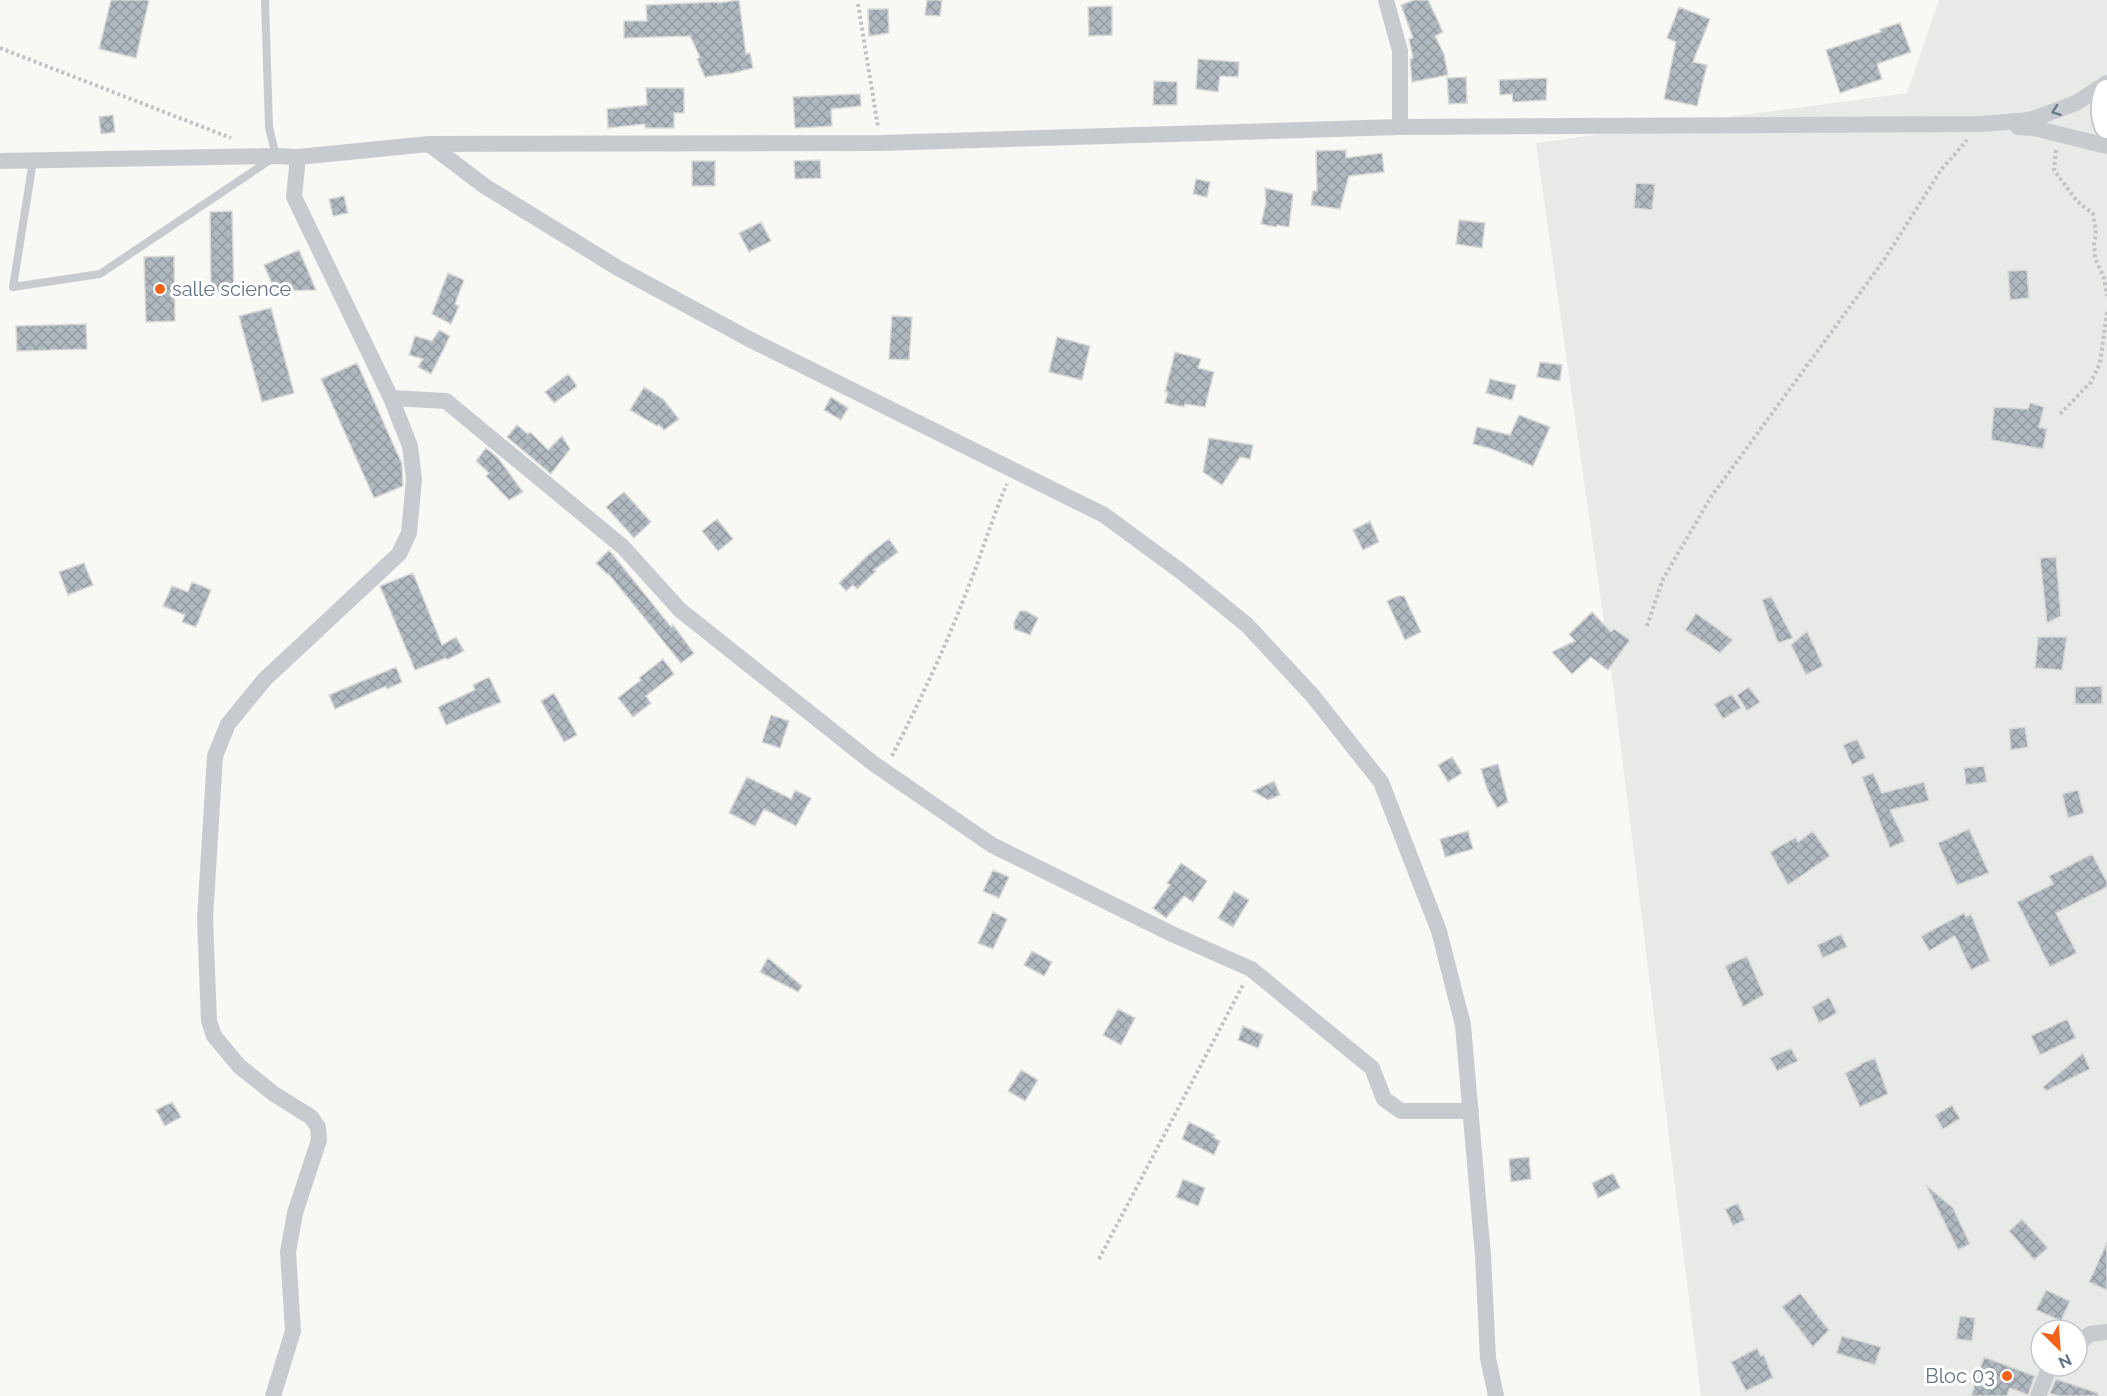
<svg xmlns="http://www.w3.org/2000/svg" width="2107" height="1396" font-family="Raleway,sans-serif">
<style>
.built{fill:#e8eae8;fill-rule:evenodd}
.building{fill:url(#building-cross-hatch);stroke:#d9dad7;stroke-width:1.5}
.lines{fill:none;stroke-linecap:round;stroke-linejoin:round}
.secondary-casing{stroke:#b9bec3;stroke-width:27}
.path{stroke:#c0c2c5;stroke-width:4;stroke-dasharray:3 3;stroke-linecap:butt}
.service{stroke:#c7cbcf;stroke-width:8}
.minor{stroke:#c7cbcf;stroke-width:16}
.secondary{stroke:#fff;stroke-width:24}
.oneway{stroke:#69798c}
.poi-dot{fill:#f46219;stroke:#fff;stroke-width:2}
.labels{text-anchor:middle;stroke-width:6;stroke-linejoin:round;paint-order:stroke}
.poi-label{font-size:20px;fill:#647589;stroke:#fff;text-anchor:start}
</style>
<defs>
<pattern id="building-cross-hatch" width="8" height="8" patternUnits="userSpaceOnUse" patternTransform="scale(1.5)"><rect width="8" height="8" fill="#b0b8bf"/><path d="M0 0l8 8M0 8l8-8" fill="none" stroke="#939aa1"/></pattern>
</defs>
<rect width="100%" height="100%" fill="#f8f8f5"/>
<!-- built -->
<path class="built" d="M1939 0H2107V1396H1701L1614 692 1536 143 1907 93ZM2041 1330H2077V1366H2041Z"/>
<!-- building -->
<path class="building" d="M111 0H149L136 58 99 49Z
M739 0 746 54 750 53 753 68 733 73 705 77 697 59 700 57 690 36 624 38V21H647L646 5 718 2V3Z
M927 0H942L940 16 925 15Z
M1414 0H1428L1443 32 1435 36 1444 54 1448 75 1412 82 1410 59 1413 58 1409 39 1413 38 1401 5Z
M1112 6V35L1089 36 1088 7Z
M1679 7 1710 19 1693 62 1707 65 1697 106 1664 99 1676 42 1667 38Z
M868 9H888L889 33 869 36Z
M1900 23 1911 52 1877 64 1882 79 1840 93 1826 50 1881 32 1880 29Z
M1198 59 1239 62 1238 77 1220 76 1218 92 1196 89Z
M1466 77 1467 103 1449 104 1447 78Z
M1547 78 1546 100 1513 102 1512 94 1500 95 1499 80Z
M1154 81 1177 82V105H1153Z
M646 88H684V113H674V128H645V124L608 128 607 109 647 105Z
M860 94 861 106 831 109 832 126 795 128 793 97Z
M113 115 115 132 101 134 99 117Z
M1346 150V158L1382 153 1384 172 1349 176 1340 209 1311 205 1313 191H1317L1316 151Z
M820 160 821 178 795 179 794 161Z
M692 161H715V186H692Z
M1196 179 1210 182 1207 197 1193 194Z
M1636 183 1655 184 1652 210 1634 208Z
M1265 188 1293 194 1289 227 1277 225 1276 227 1261 224 1266 203Z
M344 196 348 213 333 216 329 199Z
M232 211 234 292H211L210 212Z
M1459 220 1485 223 1482 248 1456 244Z
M761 222 771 241 749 252 739 233Z
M299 250 316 290 275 291 264 265Z
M174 256 175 321 146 322 144 257Z
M2027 270 2029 298 2010 300 2008 271Z
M448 273 464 280 455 304 459 306 451 324 432 314Z
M271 308 294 393 262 402 239 316Z
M892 316 912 317 909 360 889 359Z
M86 324 87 349 17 351 16 326Z
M439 330 450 336 431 374 418 367 423 359 409 355 415 336 432 341Z
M1057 337 1090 346 1082 380 1049 372Z
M1175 352 1201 359 1198 368 1214 372 1205 407 1185 404 1184 407 1165 403 1168 392H1165Z
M1540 362 1562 365 1560 381 1537 377Z
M357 363 402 464 403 486 374 498 321 379Z
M568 374 577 386 554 403 545 392Z
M1490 379 1516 385 1512 400 1486 393Z
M644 387 663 399 679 419 664 430 659 425 657 426 630 410Z
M831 397 848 408 841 420 824 410Z
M2030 403 2044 407 2039 427 2047 429 2043 449 1991 440 1994 407 2028 409Z
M1519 415 1550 427 1533 466 1492 449 1473 444 1477 427 1510 435Z
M517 425 528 434 530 432 548 450 562 436 570 449 551 474 507 437Z
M1209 438 1253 445 1250 459 1240 457 1222 485 1203 472Z
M486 448 498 458 523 492 509 500 486 476 489 473 476 461Z
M624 492 651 522 634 538 606 507Z
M717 519 733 539 718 551 702 531Z
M1370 521 1379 542 1363 550 1353 530Z
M889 539 898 552 874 570 876 571 857 589 853 585 846 591 839 583 868 555Z
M609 550 671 627 673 625 694 653 681 663 608 573 607 574 596 563Z
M2056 557 2061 616 2047 623 2040 558Z
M84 563 93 585 68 595 59 572Z
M413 573 442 645 456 637 464 651 447 660 446 658 415 670 380 586Z
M192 582 211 590 196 627 182 622 185 615 163 606 172 586 188 592Z
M1398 596H1404L1421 632 1405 640 1387 601Z
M1771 596 1793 638 1778 643 1762 600Z
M1020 611H1026L1038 618 1030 635 1014 629V622Z
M1592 612 1611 632 1614 629 1630 640 1608 670 1591 657 1572 674 1552 652 1575 641 1569 634Z
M1696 613 1733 640 1720 653 1685 630Z
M1807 631 1823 666 1806 675 1791 645Z
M2038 637H2067L2062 670 2035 668Z
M663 659 674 674 646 696 651 703 633 717 618 698 641 680 639 678Z
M396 667 402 682 387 689 386 686 335 709 329 695Z
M489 677 501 702 446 725 438 707 475 690 473 685Z
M2102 686V704H2075V687Z
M1749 687 1760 702 1747 711 1737 695Z
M554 693 577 735 564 742 541 701Z
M1732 694 1741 708 1723 719 1714 704Z
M771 715 789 721 780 748 762 742Z
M2025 727 2028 747 2011 750 2009 729Z
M1857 739 1866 758 1852 765 1843 745Z
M1452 757 1462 773 1448 782 1438 765Z
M1498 764 1508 802 1497 808 1487 789 1481 769Z
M1984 766 1987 782 1966 785 1964 768Z
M1873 773 1882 793 1924 782 1929 801 1890 810 1905 841 1890 848 1862 777Z
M747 777 791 799 795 790 811 798 796 826 764 809 755 826 729 813Z
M1274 781 1280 795 1268 800 1253 791Z
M2078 790 2084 813 2068 818 2062 794Z
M1969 829 1989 873 1957 885 1938 843Z
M1468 831 1473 849 1445 857 1440 839Z
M1813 831 1830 856 1788 885 1770 852 1796 837 1798 842Z
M2092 854 2107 882V887L2056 913 2077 953 2050 967 2017 902 2053 884 2049 876Z
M1181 863 1207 881 1193 902 1184 896 1166 918 1153 908 1170 885 1167 883Z
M993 870 1009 877 999 898 983 891Z
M1234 891 1249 900 1233 927 1218 918Z
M993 912 1007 919 993 949 978 943Z
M1964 913 1966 917 1971 914 1990 961 1971 970 1955 936 1929 951 1921 936Z
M1841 934 1847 947 1823 958 1817 945Z
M1032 951 1052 962 1044 976 1024 965Z
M1747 956 1764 995 1743 1007 1725 966Z
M768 958 802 986 798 992 760 972Z
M1829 997 1837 1013 1819 1023 1812 1007Z
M1118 1009 1135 1018 1121 1045 1103 1035Z
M2067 1019 2076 1038 2040 1055 2031 1036Z
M1243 1026 1263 1035 1258 1048 1238 1040Z
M1791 1048 1798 1061 1777 1071 1770 1058Z
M2083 1053 2090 1069 2046 1091 2043 1087Z
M1875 1058 1888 1094 1860 1107 1845 1073 1861 1065 1860 1064Z
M1021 1070 1038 1080 1025 1101 1008 1091Z
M172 1102 181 1117 165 1126 156 1110Z
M1952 1105 1960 1119 1943 1129 1935 1115Z
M1189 1122 1215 1135 1213 1137 1220 1141 1214 1155 1182 1139Z
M1529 1157 1531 1179 1511 1182 1509 1159Z
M1613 1173 1620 1188 1598 1198 1592 1183Z
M1183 1179 1205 1188 1198 1206 1176 1197Z
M1926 1185 1953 1208 1970 1244 1958 1250Z
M1738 1203 1745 1220 1733 1226 1725 1209Z
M2022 1219 2048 1248 2034 1260 2009 1231Z
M2107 1242V1290L2089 1282Z
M2046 1290 2070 1301 2061 1321 2036 1310Z
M1800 1293 1829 1330 1813 1347 1782 1307Z
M1960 1316 1975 1318 1972 1341 1956 1339Z
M1842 1336 1881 1347 1875 1365 1836 1353Z
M1757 1348 1761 1356 1764 1355 1773 1378 1746 1391 1731 1362Z
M1984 1357 2035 1376 2028 1395 2010 1388 2007 1396H1971Z
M2056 1379 2098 1393V1396H2058L2050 1393Z"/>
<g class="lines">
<!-- secondary casing -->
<g class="secondary-casing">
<path id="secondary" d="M2107 92C2103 103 2102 114 2107 126"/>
</g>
<!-- path -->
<path class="path" d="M858 4 878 127
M0 48 231 138
M2056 150 2054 170 2077 201 2093 214 2096 233 2094 244 2095 258 2104 278 2107 296
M2060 414 2091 382 2100 363 2107 312
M1647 626 1663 579 1711 497 1884 260 1941 170 1967 140
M892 756C920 701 946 646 968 588 982 553 992 518 1007 484
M1099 1259 1244 983"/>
<!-- service -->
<path class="service" d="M33 161 13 287 100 274 276 156 269 127 265 0"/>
<!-- minor -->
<path class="minor" d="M1386 0 1400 51V127
M2018 127 2034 128 2107 146
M429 144 486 187 618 268 749 339 1104 515 1183 573 1247 625 1312 695 1381 782 1439 931 1463 1025 1483 1256 1488 1358 1496 1396
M298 157 294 197 391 398 446 401 623 547 680 610 874 764 992 845 1172 934 1251 969 1372 1068 1384 1099 1401 1111H1471
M0 161 276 156 298 157 429 144 881 143 1400 127 1981 124 2030 120 2076 103 2107 83
M2077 1345 2090 1334 2107 1332
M273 1396 293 1331 288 1252 295 1213 319 1140 318 1127 311 1117 274 1094 239 1066 214 1036 209 1021 205 919 215 756 228 724 265 679 399 554 409 533 414 480 410 446 391 398
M2038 1396 2050 1366"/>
<!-- secondary -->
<use href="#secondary" class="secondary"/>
</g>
<!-- one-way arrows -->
<defs><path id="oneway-chevron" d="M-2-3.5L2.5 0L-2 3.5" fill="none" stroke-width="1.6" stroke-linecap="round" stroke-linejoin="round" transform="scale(1.5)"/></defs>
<use class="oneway" href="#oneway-chevron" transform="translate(2056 111) rotate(160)"/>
<!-- markers -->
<g class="poi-dot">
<circle cx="160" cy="289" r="6"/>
<circle cx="2007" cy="1376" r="6"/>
</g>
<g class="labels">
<!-- poi labels -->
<g class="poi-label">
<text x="172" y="296">salle science</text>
<text x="1995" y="1383" text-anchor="end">Bloc 03</text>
</g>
</g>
<!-- north arrow -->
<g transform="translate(2059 1348) rotate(155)"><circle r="28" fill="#ffffff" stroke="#c1c8d0" stroke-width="1.5"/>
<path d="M0-4.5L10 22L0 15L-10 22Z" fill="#f46219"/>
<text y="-9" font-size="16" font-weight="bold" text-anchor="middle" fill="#647589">N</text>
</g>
</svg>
